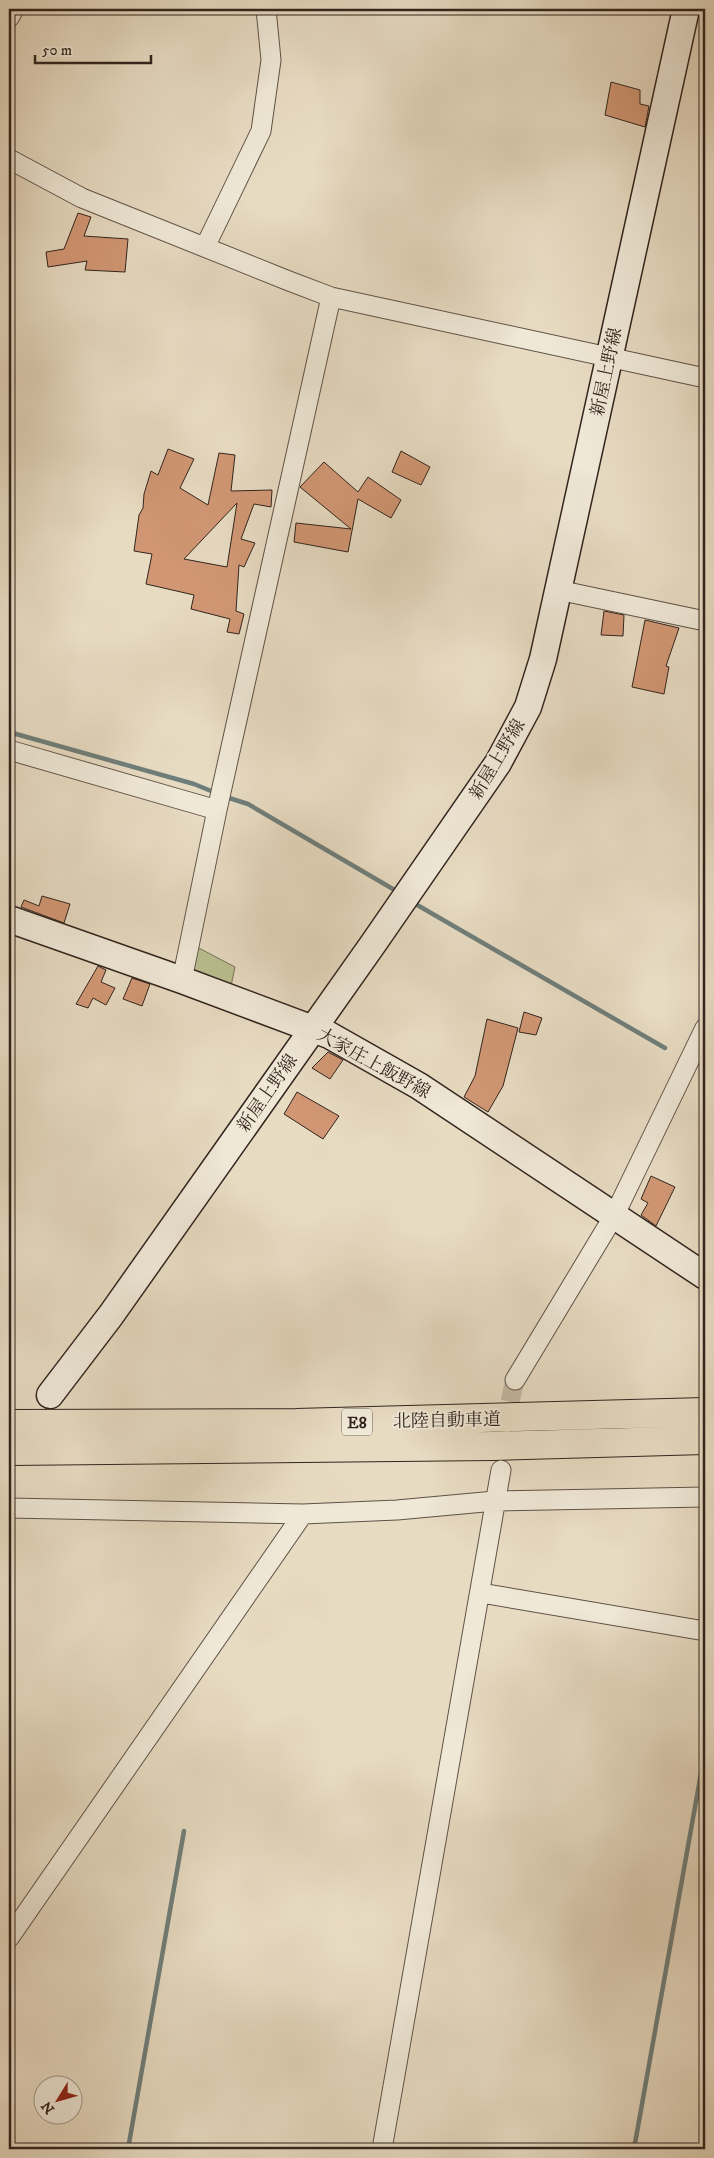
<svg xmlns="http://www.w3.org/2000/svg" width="714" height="2158" font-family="'IM FELL DW Pica','Noto Serif JP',serif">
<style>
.green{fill:#b9bf90;stroke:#767257}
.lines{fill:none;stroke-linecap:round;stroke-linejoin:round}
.stream{stroke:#6f7e7a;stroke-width:4.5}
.building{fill:#d19774;stroke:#32241e;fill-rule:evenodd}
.street-tunnel{stroke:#c3b6a1;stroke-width:19;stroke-dasharray:19 9;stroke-linecap:butt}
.street-casing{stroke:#5f5247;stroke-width:21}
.secondary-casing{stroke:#32241e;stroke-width:29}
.highway-casing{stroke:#32241e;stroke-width:30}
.street{stroke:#efe8d7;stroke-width:19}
.secondary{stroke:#efe8d7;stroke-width:26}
.highway{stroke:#e7dbc2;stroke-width:28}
.labels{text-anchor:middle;stroke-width:4;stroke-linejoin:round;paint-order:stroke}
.shield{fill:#efe8d7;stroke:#6b5f56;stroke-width:1}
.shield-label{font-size:16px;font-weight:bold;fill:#32241e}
.street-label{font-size:18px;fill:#32241e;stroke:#efe8d7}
</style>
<rect width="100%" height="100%" fill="#e7dbc2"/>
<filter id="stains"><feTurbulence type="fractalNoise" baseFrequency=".004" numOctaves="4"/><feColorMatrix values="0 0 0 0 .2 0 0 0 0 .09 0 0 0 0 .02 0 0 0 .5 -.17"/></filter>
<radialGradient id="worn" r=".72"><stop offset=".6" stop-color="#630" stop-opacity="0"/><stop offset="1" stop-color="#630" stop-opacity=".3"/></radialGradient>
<!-- green -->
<path class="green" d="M197 947 235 967 231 986 191 972Z"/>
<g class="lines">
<!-- stream -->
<path class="stream" d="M9 732 194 784 216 793
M226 797 248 804 398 892
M412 902 665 1048
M128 2149 184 1831
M634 2149 705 1751"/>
</g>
<!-- building -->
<path class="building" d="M611 82 640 90V104L649 106 645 127 605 115Z
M78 213 91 217 84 236 128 239 125 272 85 270 87 261 48 267 46 252 64 249Z
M168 449 194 459 180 488 208 505 219 453 235 455 231 491 272 490 271 507 254 504 241 539 255 543 244 567 239 565 236 611 244 614 239 634 227 632 230 619 191 609 194 595 146 584 152 554 134 551 139 515 143 508 144 494 151 471 158 475ZM237 503 227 567 184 559Z
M401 451 430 467 421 485 392 472Z
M324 462 358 492 368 477 401 500 391 518 358 499 348 552 294 542 296 523 351 529 300 487Z
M604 611 624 615 623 636 601 635Z
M645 620 679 628 666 666 669 667 664 694 632 687Z
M42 896 70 904 64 923 21 907 24 900 39 906Z
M98 966 106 970 101 982 115 988 106 1005 93 998 88 1008 76 1004Z
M132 978 150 984 142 1006 123 999Z
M524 1012 542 1018 536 1035 519 1032Z
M487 1019 518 1028 503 1086 488 1112 464 1097 475 1076Z
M328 1052 343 1060 330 1079 312 1068Z
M297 1092 339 1116 323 1139 284 1114Z
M651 1176 675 1187 656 1226 641 1215 648 1203 641 1199Z"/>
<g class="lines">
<!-- street-tunnel -->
<path class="street-tunnel" d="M502 1457 507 1415 515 1380"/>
<!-- street casing -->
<g class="street-casing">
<path id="street" d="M9 18 14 9
M9 159 82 198 289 281 331 297 705 378
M205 247 261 131 271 60 266 9
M558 590 705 621
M9 750 217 810
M182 980 217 810 331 297
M515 1380 615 1214 705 1028
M9 1508 303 1514 397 1510 495 1501 705 1497
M481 1593 705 1631
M9 1938 303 1514
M382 2149 501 1470"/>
</g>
<!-- secondary casing -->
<g class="secondary-casing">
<path id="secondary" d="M9 919 182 980 329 1035 419 1086 705 1276
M50 1395 111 1315 373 944 498 763 528 707 543 659 686 9"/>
</g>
<!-- highway casing -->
<g class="highway-casing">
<path id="highway" d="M9 1424 296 1423 705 1412
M9 1451 493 1446 705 1440"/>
</g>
<!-- street -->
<use href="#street" class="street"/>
<!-- secondary -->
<use href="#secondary" class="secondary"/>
<!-- highway -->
<use href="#highway" class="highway"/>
</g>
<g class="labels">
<!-- shield labels -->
<rect class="shield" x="342" y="1408.5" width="30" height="27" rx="4"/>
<g class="shield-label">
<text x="357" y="1428">E8</text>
</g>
<!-- street labels -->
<g class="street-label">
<text transform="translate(606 372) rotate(-78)" y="6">新屋上野線</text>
<text transform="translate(497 759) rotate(-59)" y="6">新屋上野線</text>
<text transform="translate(374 1063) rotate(29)" y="6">大家庄上飯野線</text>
<text transform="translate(267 1093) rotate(-55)" y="6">新屋上野線</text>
<text transform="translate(447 1420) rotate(-1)" y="6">北陸自動車道</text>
</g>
</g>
<!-- margin -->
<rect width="714" height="2158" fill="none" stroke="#e7dbc2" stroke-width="30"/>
<rect x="10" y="10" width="694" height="2138" fill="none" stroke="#32241e" stroke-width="2.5"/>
<rect x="15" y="15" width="684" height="2128" fill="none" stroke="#32241e"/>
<!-- north arrow -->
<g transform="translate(58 2100) rotate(233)"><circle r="24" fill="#efe8d7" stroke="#a39a8d"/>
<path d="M0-4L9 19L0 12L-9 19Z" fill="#8f2418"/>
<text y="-8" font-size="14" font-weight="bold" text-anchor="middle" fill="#32241e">N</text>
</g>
<!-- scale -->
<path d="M35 55v8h116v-8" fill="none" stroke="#32241e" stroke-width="2.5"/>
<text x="42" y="55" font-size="15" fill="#32241e" stroke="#efe8d7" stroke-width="4" paint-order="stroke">50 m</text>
<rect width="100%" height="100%" filter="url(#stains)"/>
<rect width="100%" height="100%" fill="url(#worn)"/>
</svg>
